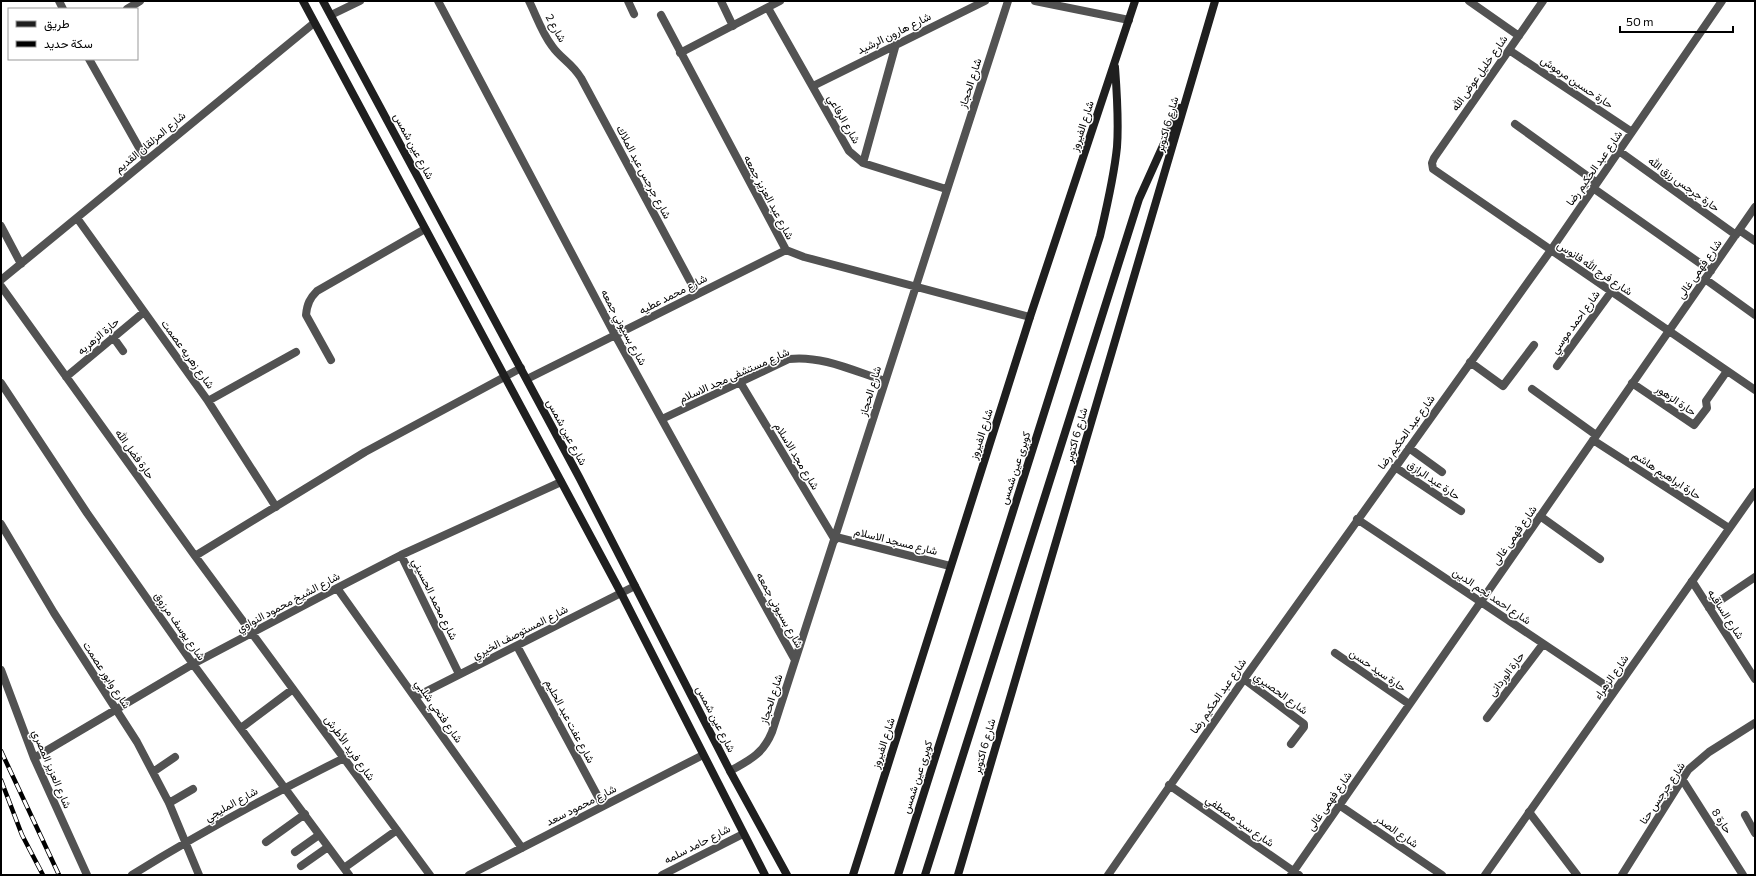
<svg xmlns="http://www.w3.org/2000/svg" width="1756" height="876" font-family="Commissioner,Vazirmatn,sans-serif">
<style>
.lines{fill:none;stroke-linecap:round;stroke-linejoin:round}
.service{stroke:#525252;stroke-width:8}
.minor{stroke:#525252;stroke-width:8}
.tertiary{stroke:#525252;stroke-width:8}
.secondary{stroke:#1f1f1f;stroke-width:8}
.rail-casing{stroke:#000;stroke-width:4.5}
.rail{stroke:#fff;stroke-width:3;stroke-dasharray:9;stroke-linecap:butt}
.labels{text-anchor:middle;stroke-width:3;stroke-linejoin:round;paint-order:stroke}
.street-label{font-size:11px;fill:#000;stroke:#fff}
</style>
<rect width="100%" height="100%" fill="#fff"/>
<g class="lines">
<!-- service -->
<path class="service" d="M331 360 306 315C307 304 310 298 317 291L425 229"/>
<!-- minor -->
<path class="minor" d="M59 1 63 9
M438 1 615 335 795 660
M529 1C536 15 542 33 552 46 561 59 571 62 581 78L697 294
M628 1 634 14
M721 1 733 26
M1035 1 1129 20
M1469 1 1519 36
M1543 1 1434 158 1432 163 1433 169 1755 390
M768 8 849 151 863 163 946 189
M127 9 140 1
M331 15 360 1
M661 15 786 250 804 257 1030 317
M1509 50 1632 132
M680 53 780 1
M89 59 146 160
M813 86 985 1
M1515 124 1597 183
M1619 151 1736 235
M863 163 896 44
M1593 188 1711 271
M77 218 208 401 276 507
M1 226 21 264
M1739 230 1755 241
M1705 279 1755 315
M1 280 314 23
M1 286 195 556 430 875
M113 337 123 351
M1470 362 1503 386 1534 345
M1557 366 1611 292
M66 377 144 312
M527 379 786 250
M740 382 835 540
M1 383 87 513 193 664 349 875
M1632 383 1694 425 1707 408 1706 401 1727 371
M1532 389 1596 435
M208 401 296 352
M662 419 789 359C821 355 854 371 885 381
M1593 440 1729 528
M1409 448 1442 472
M1395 467 1461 511
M1540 516 1600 559
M1357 519 1614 691
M1 524 54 613 137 742 169 803 199 875
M836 537 950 566
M401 555 459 674
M195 556 365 452 521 368
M1692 581 1755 679
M337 588 522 848
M1709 608 1755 577
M517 646 603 806
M1335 653 1409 704
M1 670 34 758 87 875
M1244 679 1304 724V727L1291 744
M415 697 635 586
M1487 718 1543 644
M241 728 293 689
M34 758 193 664 337 588 401 555 561 482
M730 771C750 760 763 754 772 732L1008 1
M153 772 175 757
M1682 779 1743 875
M1169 785 1299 875
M169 803 193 789
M1339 805 1442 875
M1529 812 1577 875
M1745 815 1755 833
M266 842 305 814
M295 852 319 835
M301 866 328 847
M344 868 397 830
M132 875C201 832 272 794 344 758
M469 875 703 755
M662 875 743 834
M1108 875 1244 679 1551 250 1722 1
M1291 875 1755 207
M1622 875 1688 770 1709 752 1755 723"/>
<!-- tertiary -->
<path class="tertiary" d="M1485 875 1755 492"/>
<!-- secondary -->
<path class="secondary" d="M303 1 621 593 765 875
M323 1 579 477 730 771 787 875
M853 875 1030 317 1135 1
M898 875 1100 236C1107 206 1114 177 1117 147 1119 120 1117 94 1115 67
M925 875 1139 199 1180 108
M958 875 1215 1"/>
<!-- rail casing -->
<g class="rail-casing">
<path id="rail" d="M1 751 59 875
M1 780 22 835 43 875"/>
</g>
<!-- rail -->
<use href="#rail" class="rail"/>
</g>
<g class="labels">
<!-- street labels -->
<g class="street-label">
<text transform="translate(556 28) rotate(61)" y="4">شارع 2</text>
<text transform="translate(894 33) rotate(-26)" y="4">شارع هارون الرشيد</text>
<text transform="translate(1479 73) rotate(-55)" y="4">شارع خليل عوض الله</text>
<text transform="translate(1577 82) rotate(34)" y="4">حارة حسين مرموش</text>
<text transform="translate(970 83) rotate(-72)" y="4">شارع الحجاز</text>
<text transform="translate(844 119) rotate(60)" y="4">شارع الرفاعي</text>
<text transform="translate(1167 124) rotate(-74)" y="4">شارع 6 اكتوبر</text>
<text transform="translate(1082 126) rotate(-72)" y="4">شارع الفيروز</text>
<text transform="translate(150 142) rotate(-40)" y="4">شارع المزلقان القديم</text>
<text transform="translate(414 146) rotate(62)" y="4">شارع عين شمس</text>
<text transform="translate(1594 168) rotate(-55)" y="4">شارع عبد الحكيم رضا</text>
<text transform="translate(644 172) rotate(62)" y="4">شارع جرجس عبد الملاك</text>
<text transform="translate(1684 184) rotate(36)" y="4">حارة جرجس رزق الله</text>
<text transform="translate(769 197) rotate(62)" y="4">شارع عبد العزيز جمعه</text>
<text transform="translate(1595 268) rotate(34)" y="4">شارع فرج الله فانوس</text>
<text transform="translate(1699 269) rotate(-55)" y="4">شارع فهمى غالى</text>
<text transform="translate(673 294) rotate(-27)" y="4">شارع محمد عطيه</text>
<text transform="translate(1575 322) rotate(-54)" y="4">شارع احمد موسي</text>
<text transform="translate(624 327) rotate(62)" y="4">شارع بسيوني جمعه</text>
<text transform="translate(98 336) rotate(-40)" y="4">حارة الزهريه</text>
<text transform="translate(188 354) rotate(54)" y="4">شارع زهريه عصمت</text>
<text transform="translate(734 375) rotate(-24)" y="4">شارع مستشفى مجد الاسلام</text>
<text transform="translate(870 391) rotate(-73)" y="4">شارع الحجاز</text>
<text transform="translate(1676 400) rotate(34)" y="4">حارة الزهور</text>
<text transform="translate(567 432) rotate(62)" y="4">شارع عين شمس</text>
<text transform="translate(1406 432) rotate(-54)" y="4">شارع عبد الحكيم رضا</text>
<text transform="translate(981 434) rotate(-72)" y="4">شارع الفيروز</text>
<text transform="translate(1076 435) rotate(-74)" y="4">شارع 6 اكتوبر</text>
<text transform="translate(135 454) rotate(54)" y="4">حارة فضل الله</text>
<text transform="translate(797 456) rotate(59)" y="4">شارع مجد الاسلام</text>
<text transform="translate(1015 468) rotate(-72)" y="4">كوبرى عين شمس</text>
<text transform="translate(1667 475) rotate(33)" y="4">حارة ابراهيم هاشم</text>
<text transform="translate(1434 480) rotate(34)" y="4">حارة عبد الرازق</text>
<text transform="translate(1514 535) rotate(-55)" y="4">شارع فهمى غالى</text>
<text transform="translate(896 541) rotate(14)" y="4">شارع مسجد الاسلام</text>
<text transform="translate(1492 596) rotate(34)" y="4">شارع احمد نجم الدين</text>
<text transform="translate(435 599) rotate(64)" y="4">شارع محمد الحسيني</text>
<text transform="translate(288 602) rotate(-28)" y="4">شارع الشيخ محمود النواوي</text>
<text transform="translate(780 610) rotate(61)" y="4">شارع بسيوني جمعه</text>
<text transform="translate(1726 614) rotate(57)" y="4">شارع الساقيه</text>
<text transform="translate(180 626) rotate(55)" y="4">شارع يوسف مرزوق</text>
<text transform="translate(520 632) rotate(-27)" y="4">شارع المستوصف الخيري</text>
<text transform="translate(1378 670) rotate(35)" y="4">حارة سيد حسن</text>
<text transform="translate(1506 674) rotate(-53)" y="4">حارة الوردانى</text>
<text transform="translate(107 675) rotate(57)" y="4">شارع وابور عصمت</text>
<text transform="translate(1611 677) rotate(-55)" y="4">شارع الزهراء</text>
<text transform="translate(1281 693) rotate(36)" y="4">شارع الحصيري</text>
<text transform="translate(1218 696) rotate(-55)" y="4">شارع عبد الحكيم رضا</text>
<text transform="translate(771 699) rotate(-72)" y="4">شارع الحجاز</text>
<text transform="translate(439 711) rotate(55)" y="4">شارع فتحي شلبي</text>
<text transform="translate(716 719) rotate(63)" y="4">شارع عين شمس</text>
<text transform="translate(570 721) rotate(62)" y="4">شارع عفت عبد الحليم</text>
<text transform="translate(883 743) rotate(-72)" y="4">شارع الفيروز</text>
<text transform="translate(984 746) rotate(-74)" y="4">شارع 6 اكتوبر</text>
<text transform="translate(350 748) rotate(54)" y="4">شارع فريد الأطرش</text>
<text transform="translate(52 769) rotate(67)" y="4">شارع العزيز المصري</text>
<text transform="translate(917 777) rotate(-72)" y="4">كوبرى عين شمس</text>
<text transform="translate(1662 793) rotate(-56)" y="4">شارع جرجس حنا</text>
<text transform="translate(1329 801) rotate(-55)" y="4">شارع فهمى غالى</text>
<text transform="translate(231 804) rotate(-29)" y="4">شارع المليجي</text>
<text transform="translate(581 805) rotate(-27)" y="4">شارع محمود سعد</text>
<text transform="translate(1240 821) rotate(35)" y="4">شارع سيد مصطفي</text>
<text transform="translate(1722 821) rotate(57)" y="4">حارة 8</text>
<text transform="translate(1397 831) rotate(35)" y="4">شارع الصدر</text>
<text transform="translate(697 844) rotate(-27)" y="4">شارع حامد سلمه</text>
</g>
</g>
<!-- border -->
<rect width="1756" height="876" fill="none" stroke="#000000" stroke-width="4"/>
<!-- legend -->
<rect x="8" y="8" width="130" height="52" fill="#ffffff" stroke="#999999"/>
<rect x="16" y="21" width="20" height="6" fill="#1f1f1f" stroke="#999999"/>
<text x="44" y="28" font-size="12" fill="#000000">طريق</text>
<rect x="16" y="41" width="20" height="6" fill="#000000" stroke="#999999"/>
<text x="44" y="48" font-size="12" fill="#000000">سكة حديد</text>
<!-- scale -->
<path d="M1620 26v6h113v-6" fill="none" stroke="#000000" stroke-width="2"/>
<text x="1626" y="26" font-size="12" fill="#000000" stroke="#ffffff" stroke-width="3" paint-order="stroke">50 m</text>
</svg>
